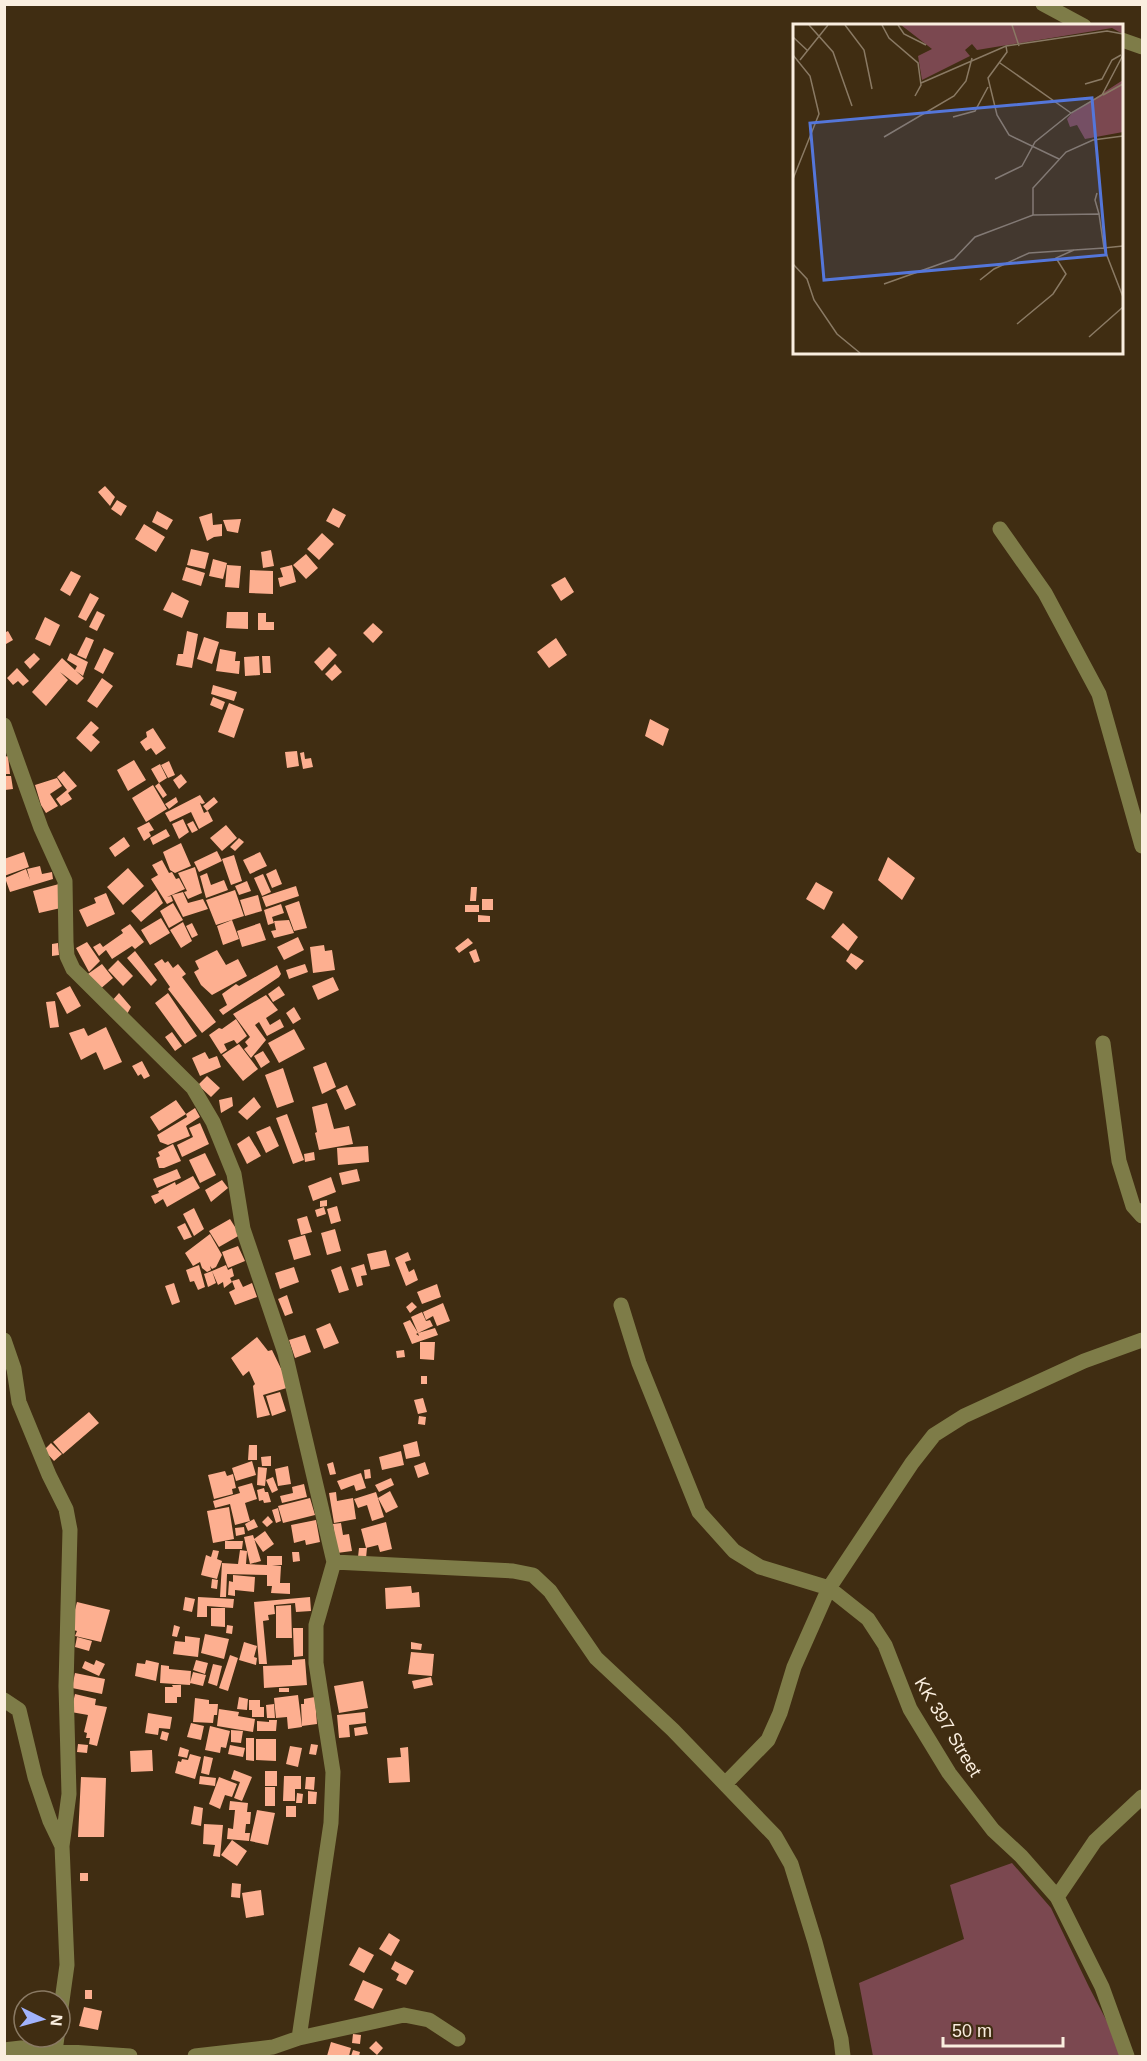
<svg xmlns="http://www.w3.org/2000/svg" width="1147" height="2061" font-family="Arial,sans-serif">
<style>
.green{fill:#7b4850}
.building{fill:#fdaf90}
.lines{fill:none;stroke-linecap:round;stroke-linejoin:round}
.minor{stroke:#7e7c48;stroke-width:15}
.labels{text-anchor:middle;stroke-width:6;stroke-linejoin:round;paint-order:stroke}
.street-label{font-size:18px;fill:#faeedf;stroke:#402d12}
.inset-road{fill:none;stroke:#8a7a64;stroke-width:1.5}
.view{fill:#5476da;fill-opacity:0.15;stroke:#5476da;stroke-width:3}
.inset-edge{fill:none;stroke:#faeedf;stroke-width:3}
</style>
<rect width="100%" height="100%" fill="#402d12"/>
<!-- green -->
<path class="green" d="M1012 1863 1051 1908 1089 1987 1125 2056H873L859 1983 964 1939 950 1885Z"/>
<!-- building -->
<path class="building" d="M105 486 115 497 110 506 98 492Z
M117 500 127 506 121 516 111 509Z
M333 508 346 515 339 528 326 521Z
M157 511 173 520 167 530 152 522Z
M212 513 213 525 222 524V536L214 537 207 541 199 517Z
M241 519 238 533 227 531 223 520Z
M144 524 165 537 156 552 135 539Z
M322 533 334 544 319 560 307 549Z
M191 549 209 553 205 569 187 565Z
M271 550 274 566 263 568 261 552Z
M306 554 318 568 306 579 293 565Z
M213 559 227 563 223 579 209 576Z
M227 565 241 566 239 588 225 587Z
M292 565 296 582 280 587 278 578 283 577 280 568Z
M186 567 205 573 201 586 182 580Z
M250 570 273 571V594L249 593Z
M71 571 81 576 70 596 60 590Z
M565 577 574 592 561 601 551 585Z
M172 592 189 601 182 618 163 610Z
M90 593 99 598 86 621 78 617Z
M97 611 105 615 97 631 89 627Z
M227 612H248V629L226 628Z
M258 613H266V622H274V630H258Z
M45 617 60 625 50 646 35 639Z
M373 623 383 632 373 643 363 633Z
M8 631 13 640 6 644 4 633Z
M187 631 198 634 192 668 176 665 178 654H183Z
M86 637 94 640 86 659 77 655Z
M204 637 219 642 212 664 197 659Z
M556 638 567 655 549 668 537 652Z
M329 647 337 655 322 671 314 662Z
M104 648 114 653 103 674 94 669Z
M220 649 236 652 235 661H240L239 674 216 671Z
M34 653 40 659 30 669 24 662Z
M70 653 88 662 83 676 76 671 84 678 77 685 60 672 68 680 46 706 32 692 62 658 75 670 77 666 67 660Z
M259 656 260 675 245 676 244 657Z
M262 656H270L271 673H263Z
M335 664 342 672 332 681 325 674Z
M17 668 29 681 23 686 18 681 13 685 7 678Z
M102 678 113 686 97 708 87 701Z
M213 685 237 692 234 701 211 694Z
M213 697 225 702 222 710 210 705Z
M229 703 244 709 234 738 218 732Z
M650 719 669 729 663 746 645 736Z
M91 721 99 728 92 735 100 742 91 752 76 738Z
M153 728 166 748 156 755 151 748 146 751 140 742 147 737 146 732Z
M297 751 299 766 287 768 285 752Z
M304 752 305 759 311 758 313 767 303 769 300 753Z
M8 756 10 774H4V757Z
M134 760 146 780 128 791 117 770Z
M169 761 175 775 168 778 161 765Z
M160 764 167 778 159 783 151 769Z
M64 771 77 786 68 793 72 799 61 806 56 799 67 790 57 777Z
M181 774 187 782 179 789 173 780Z
M5 776H11L13 789 5 790Z
M57 778 62 786 50 794 58 806 46 813 41 805 35 785Z
M159 783 167 795 163 798 155 786Z
M153 785 167 809 146 822 132 798Z
M200 795 205 803 202 804 200 803 204 813 208 811 213 821 199 829 191 812 170 822 165 813Z
M176 797 178 802 169 809 165 804Z
M214 797 218 802 207 811 203 806Z
M183 819 189 832 179 839 172 824Z
M193 821 198 830 192 833 187 824Z
M149 822 154 830 149 832 151 836 144 841 137 828Z
M226 825 237 838 222 851 210 838Z
M166 829 170 836 153 845 150 838Z
M124 837 130 846 115 857 109 848Z
M239 838 244 842 235 851 230 847Z
M181 843 191 866 175 873 170 870 163 852Z
M217 851 222 861 199 872 194 862Z
M24 852 29 867 4 876V859Z
M260 852 267 866 250 874 243 860Z
M234 855 242 881 231 885 222 859Z
M888 857 915 878 902 900 878 880Z
M162 860 169 873 172 872 176 879 179 878 185 889 167 897 171 896 173 901 167 904 151 879 158 875 152 865Z
M40 866 42 874 52 872 53 879 10 892 5 878 26 869 30 880 27 869Z
M195 867 202 893 188 899 184 892 187 891 178 873Z
M128 868 144 886 123 905 107 887Z
M276 869 282 884 272 888 266 874Z
M207 873 211 885 224 880 228 890 206 898 200 876Z
M263 874 271 892 262 896 254 878Z
M247 881 251 891 239 895 235 886Z
M816 882 833 892 824 910 806 899Z
M59 884 65 907 39 913 33 891Z
M296 886 299 896 266 907 262 897Z
M471 887H477L476 901H470Z
M156 890 163 903 141 922 131 911Z
M235 890 244 916 216 925 206 900Z
M183 892 188 903 203 899 208 909 183 917 172 895Z
M106 893 115 914 87 927 79 910 96 903 94 898Z
M258 895 262 911 245 916 240 900Z
M482 899H493V910H482Z
M299 901 307 928 294 931 285 906Z
M173 903 183 920 169 928 160 911Z
M281 904 284 913 272 917 274 923 268 925 264 910Z
M465 905H479V912H465Z
M478 915 490 916V922H478Z
M161 918 170 933 150 945 141 930Z
M232 920 239 939 223 945 217 926Z
M289 920 294 933 274 938 271 931 276 930 274 921Z
M183 922 192 941 181 948 170 930Z
M192 923 198 935 192 938 186 926Z
M260 923 266 940 242 947 237 931Z
M843 923 858 937 848 951 831 937Z
M130 924 144 942 135 949 132 946 112 959 106 950 99 956 93 947 100 943 103 947 123 933 121 930Z
M298 937 304 950 284 960 277 947Z
M468 938 473 943 459 953 455 948Z
M87 942 100 961 89 972 76 948Z
M58 943 59 955 52 956V944Z
M324 945 325 951 332 950 335 970 313 973 310 947Z
M476 949 480 961 474 963 469 952Z
M217 950 226 965 238 959 247 976 212 995 201 985 194 972 199 969 195 961Z
M135 951 157 980 151 986 127 958Z
M851 953 864 961 856 970 846 961Z
M162 959 165 963 168 961 173 968 178 964 186 974 182 977 216 1022 202 1033 168 989 170 987 154 964Z
M118 960 133 976 123 986 108 970Z
M102 964 113 978 99 990 85 976Z
M305 964 308 972 289 979 286 970Z
M277 965 281 974 279 977 223 1015 219 1010 227 1005 222 994 236 984 239 986Z
M333 977 339 990 318 1000 312 986Z
M70 986 81 1006 67 1014 56 993Z
M279 986 285 995 273 1002 268 994Z
M119 993 131 1007 126 1016 111 1002Z
M168 993 197 1036 185 1044 155 1003Z
M266 995 278 1010 266 1018 270 1025 280 1019 284 1027 267 1036 259 1022 255 1025 266 1040 251 1058 244 1049 248 1046 245 1042 250 1037 233 1014Z
M55 1001 59 1027 50 1028 46 1002Z
M294 1007 301 1019 293 1024 286 1013Z
M236 1019 247 1036 237 1044 234 1040 224 1044 227 1050 221 1054 209 1035 219 1028 222 1029Z
M106 1027 122 1062 104 1070 96 1052 81 1060 69 1033 84 1028 88 1036Z
M294 1029 305 1049 279 1063 268 1043Z
M172 1032 182 1046 175 1051 165 1037Z
M239 1044 258 1069 243 1081 222 1055Z
M263 1051 270 1062 261 1068 254 1056Z
M205 1052 209 1059 217 1056 221 1067 200 1076 192 1058Z
M142 1061 150 1076 144 1079 141 1074 138 1076 132 1066Z
M326 1062 336 1087 322 1094 313 1067Z
M283 1068 294 1102 277 1108 265 1075Z
M207 1076 220 1088 211 1097 198 1085Z
M347 1085 356 1105 345 1110 336 1090Z
M232 1097 233 1106 221 1113 219 1100Z
M254 1097 261 1107 247 1120 238 1112Z
M176 1100 186 1114 159 1131 150 1117Z
M327 1103 334 1129 349 1126 353 1144 319 1150 315 1133 317 1132 312 1107Z
M195 1108 200 1117 186 1126 190 1136 168 1145 160 1142 157 1135 187 1117 186 1114Z
M287 1114 304 1160 293 1164 276 1118Z
M200 1123 209 1144 182 1157 177 1145 193 1137 189 1128Z
M270 1126 279 1146 266 1153 256 1132Z
M249 1136 261 1156 247 1164 237 1144Z
M173 1144 181 1161 164 1168H159L156 1158 160 1156 158 1152Z
M368 1146 369 1162 338 1165 337 1148Z
M314 1152 315 1160 305 1162 304 1154Z
M205 1153 216 1175 200 1183 189 1160Z
M177 1169 181 1178 157 1188 153 1179Z
M357 1169 360 1181 342 1185 339 1173Z
M193 1176 200 1188 167 1207 163 1199 155 1204 151 1196 159 1193 158 1191 175 1182 176 1185Z
M331 1177 336 1192 313 1201 308 1186Z
M222 1180 228 1188 211 1202 205 1190Z
M327 1200V1206L320 1207V1201Z
M337 1206 341 1221 331 1224 327 1209Z
M324 1207 326 1214 317 1217 315 1210Z
M194 1208 204 1229 194 1236 183 1214Z
M307 1216 312 1232 301 1235 297 1219Z
M230 1219 240 1235 219 1247 209 1231Z
M185 1223 192 1237 184 1240 177 1227Z
M335 1229 341 1251 327 1255 321 1233Z
M210 1234 222 1255 216 1267 212 1269 210 1266 211 1270 207 1272 202 1268 200 1262 193 1266 185 1253Z
M305 1235 311 1255 294 1260 288 1240Z
M238 1246 245 1261 228 1268 222 1252Z
M386 1250 390 1266 371 1270 367 1254Z
M408 1252 411 1260 405 1262 409 1272 414 1269 418 1280 406 1286 395 1258Z
M364 1264 367 1275 361 1276 363 1285 357 1287 351 1268Z
M199 1265 205 1287 198 1290 194 1281 190 1282 186 1270Z
M226 1265 228 1270 232 1268 234 1276 230 1278 232 1282 224 1288 223 1282 218 1285 212 1271Z
M341 1266 349 1290 339 1293 331 1270Z
M294 1267 299 1282 280 1289 275 1273Z
M212 1271 216 1283 208 1287 204 1274Z
M239 1279 243 1287 252 1283 257 1297 235 1305 229 1292 235 1289 232 1281Z
M174 1283 180 1302 172 1305 165 1286Z
M437 1284 441 1297 422 1304 417 1292Z
M287 1295 293 1313 285 1316 278 1299Z
M412 1302 417 1307 410 1313 406 1307Z
M443 1303 450 1321 437 1326 433 1316 426 1320 423 1312Z
M422 1312 426 1321 430 1320 433 1326 418 1333 411 1317Z
M410 1320 418 1333 416 1334 419 1336 418 1333 435 1328 438 1335 412 1344 403 1323Z
M330 1323 339 1343 324 1349 316 1329Z
M305 1335 311 1352 295 1358 289 1340Z
M257 1337 268 1351 272 1350 290 1387 263 1395 270 1415 257 1418 253 1386 255 1384 249 1371 243 1376 231 1358Z
M420 1342H435L434 1360 420 1359Z
M404 1350 405 1357 397 1358 396 1351Z
M421 1376H427V1384H421Z
M280 1392 286 1411 272 1416 266 1396Z
M423 1398 427 1412 418 1414 414 1400Z
M89 1412 99 1423 63 1454 53 1442Z
M419 1416 426 1417 425 1425 418 1424Z
M417 1441 420 1456 406 1459 403 1445Z
M51 1443 62 1454 54 1461 44 1450Z
M249 1445H257V1460H248Z
M401 1451 404 1465 382 1470 379 1457Z
M271 1456V1466H262L261 1457Z
M252 1461 256 1475 236 1481 232 1468Z
M333 1462 336 1474 330 1475 327 1464Z
M425 1462 429 1474 418 1478 414 1466Z
M288 1466 291 1484 278 1486 275 1469Z
M258 1467 267 1468 265 1486 257 1485Z
M370 1469 371 1478 365 1479 364 1470Z
M225 1471 227 1476 233 1474 236 1488 232 1489 233 1494 214 1499 208 1475Z
M361 1473 366 1488 356 1491 354 1485 341 1490 337 1481Z
M273 1477 278 1490 272 1493 266 1480Z
M391 1478 394 1485 379 1492 375 1485Z
M252 1483 257 1499 245 1503 250 1521 235 1525 230 1504 215 1508 213 1501 240 1493 238 1487Z
M304 1484 307 1497 282 1503 280 1496 293 1493 292 1487Z
M264 1488 265 1492H268L271 1502 264 1503 263 1500 259 1501 257 1490Z
M390 1491 398 1507 386 1513 378 1498Z
M336 1492 337 1501 353 1498 356 1519 334 1523 329 1493Z
M376 1492 384 1517 372 1521 367 1505 358 1508 354 1499Z
M310 1498 315 1515 283 1523 278 1506Z
M229 1507 234 1539 213 1543 207 1511Z
M278 1508 281 1521 276 1523 272 1510Z
M268 1516 273 1522 267 1527 262 1522Z
M254 1519 258 1527 248 1531 245 1524Z
M316 1520 320 1542 306 1545 305 1540 294 1543 291 1525Z
M386 1522 392 1549 380 1552 378 1545 366 1548 361 1529Z
M341 1523 343 1535 349 1534 352 1551 337 1553 333 1524Z
M244 1527 245 1534 236 1536 235 1528Z
M265 1531 274 1544 263 1552 254 1539Z
M253 1535 261 1561 250 1564 244 1537Z
M225 1541H243L242 1549H225Z
M359 1548H367L366 1558 358 1557Z
M213 1550 219 1551 217 1559 222 1561 217 1579 201 1575 206 1555 211 1557Z
M240 1550 247 1551 246 1564 267 1565V1556H282V1565H272L281 1566 280 1583H290V1594L271 1593 272 1586H267V1575L227 1574 226 1597H220L222 1563 238 1564Z
M292 1552H299L300 1561 293 1562Z
M233 1575 255 1577 254 1592 235 1590V1596L228 1595 229 1581 233 1582Z
M212 1579 218 1580 217 1589 211 1588Z
M411 1586 412 1593 419 1592 420 1607 386 1609 385 1588Z
M185 1597 195 1599 192 1612 183 1610Z
M198 1597 234 1599 233 1608 207 1606V1617H197Z
M310 1597 311 1611 296 1612 295 1603 274 1605 275 1614 268 1615 269 1620 263 1621 267 1664H259L254 1602Z
M77 1602 110 1610 101 1642 75 1636 77 1631 70 1629Z
M291 1605 292 1638H276V1606Z
M211 1608H225V1627L211 1626Z
M174 1625 180 1627 177 1637 172 1636Z
M227 1625 233 1626 232 1634 226 1633Z
M293 1628H303V1656L294 1657Z
M205 1634 229 1639 224 1659 201 1653Z
M185 1636 200 1638 198 1657 173 1654 175 1641 185 1642Z
M77 1637 92 1641 89 1651 75 1647Z
M244 1642 257 1646 254 1657 257 1658 256 1665 239 1660Z
M411 1642 422 1644 421 1650 411 1649Z
M411 1652 434 1654 432 1676 408 1674Z
M230 1655 238 1658 228 1691 219 1688Z
M305 1659 307 1685 264 1688 263 1666 292 1665V1660Z
M96 1660 105 1664 99 1676 82 1668 85 1661 94 1665Z
M146 1660 159 1663 156 1681 135 1676 137 1663 145 1664Z
M196 1660 208 1663 205 1674 193 1670Z
M213 1664 222 1666 217 1686 208 1683Z
M161 1665 169 1666V1669L191 1671 190 1685 160 1683Z
M193 1672 206 1675 203 1686 190 1683Z
M75 1673 105 1679 102 1694 72 1688Z
M431 1677 433 1685 414 1689 412 1681Z
M363 1681 368 1708 339 1713 334 1686Z
M172 1685H181V1697H177V1703H165V1687H173Z
M279 1688H289V1692H279Z
M75 1694 96 1699 95 1705 107 1707 97 1746 89 1744 90 1738H86L87 1733 84 1732 88 1715 71 1712Z
M298 1695 302 1727 288 1729 287 1717 276 1718 274 1698Z
M239 1697 248 1699 247 1710 237 1709Z
M315 1697 317 1724 302 1726 301 1704H304V1699Z
M195 1698 209 1700V1704H218L217 1715H214L213 1723 193 1722Z
M249 1700H260V1707H264V1717H252V1710H249Z
M274 1704 275 1718H267L266 1705Z
M219 1709 239 1712 238 1716 255 1719 253 1732 217 1726Z
M365 1712 366 1723 349 1725 350 1737 339 1738 337 1715Z
M148 1713 172 1717 170 1729 159 1728 158 1735 145 1733Z
M269 1720H277L276 1731H257V1721L269 1722Z
M191 1723 204 1726 201 1740 187 1737Z
M210 1726 230 1731 226 1748 221 1747 220 1753 205 1750Z
M366 1726 368 1734 355 1736 354 1728Z
M231 1730 243 1731 241 1743 231 1742Z
M162 1731 169 1733 167 1741 160 1739Z
M246 1738H254V1761L246 1760Z
M256 1739H276V1761L256 1760Z
M78 1744 88 1745 87 1753 77 1752Z
M311 1744 318 1745 316 1755 309 1754Z
M230 1745 245 1748 243 1757 228 1754Z
M290 1746 302 1748 298 1767 286 1764Z
M180 1747 189 1750 187 1758 178 1756Z
M408 1747 410 1782 389 1783 387 1758 401 1757 400 1748Z
M152 1750 153 1771 131 1772 130 1751Z
M190 1754 201 1757 195 1779 175 1773 178 1761 181 1762 182 1759 188 1760Z
M204 1756 213 1758 209 1775 201 1773Z
M234 1770 252 1777 242 1801 234 1798 240 1782 231 1779Z
M265 1771H277V1786H265Z
M200 1776 216 1778 215 1786 199 1784Z
M284 1776H301V1789H295V1801H283Z
M81 1777 106 1778 104 1837H78Z
M219 1777 237 1784 232 1797 225 1795 220 1809 209 1804Z
M306 1777H315L314 1790 305 1789Z
M265 1787H275V1806H265Z
M308 1791 317 1792 316 1804H308Z
M297 1793 303 1794 302 1803H296Z
M230 1801 248 1803 247 1812H251L250 1824H246L245 1833H250L249 1841 227 1839 228 1828 233 1829 235 1810H229Z
M194 1806 203 1808 201 1826 191 1824Z
M286 1806H296V1817H286Z
M257 1810 275 1813 268 1845 250 1841Z
M204 1824 223 1825 220 1857 213 1856 215 1845 203 1844Z
M232 1840 247 1851 237 1866 221 1855Z
M80 1873H88V1881H80Z
M232 1883 241 1884 240 1898 231 1897Z
M261 1890 264 1915 246 1918 242 1893Z
M389 1933 400 1940 391 1956 379 1949Z
M359 1947 374 1955 364 1973 349 1965Z
M395 1961 414 1971 406 1985 396 1980 399 1974 391 1969Z
M363 1980 383 1989 373 2009 354 2000Z
M85 1990H92V1999H85Z
M84 2007 102 2011 98 2030 79 2026Z
M353 2034 361 2035 360 2044 352 2043Z
M376 2041 383 2048 377 2055 369 2048Z
M331 2042 351 2048 349 2056 342 2055 341 2056H327Z
M353 2050 360 2052 359 2056H351Z"/>
<g class="lines">
<!-- minor -->
<path class="minor" d="M1043 4 1084 26
M1122 40 1142 47
M1000 529 1045 593 1099 694 1142 846
M4 725 41 828 65 881 66 942 67 956 73 969 193 1088 213 1122 234 1174 243 1229 285 1353 334 1562 316 1625V1663L333 1772 331 1823 299 2038 273 2047 195 2056
M1103 1043 1119 1161 1133 1206 1142 1216
M621 1305 639 1363 699 1512 734 1551 760 1567 829 1588 868 1619 885 1645 910 1709 949 1773 993 1830 1021 1856 1057 1897 1102 1987 1127 2056
M4 1340 14 1369 19 1402 49 1475 66 1509 70 1530 66 1686 69 1794 62 1846 67 1965 60 2015
M334 1562 513 1571 533 1575 550 1591 596 1658 673 1730 775 1836 791 1864 815 1942 841 2039 843 2056
M4 1700 19 1710 35 1777 50 1821 62 1846
M726 1783 768 1740 780 1713 794 1667 829 1588 912 1463 934 1435 964 1416 1084 1361 1142 1340
M1057 1897 1095 1841 1142 1797
M299 2038 404 2015 429 2020 458 2039
M4 2050 21 2048 55 2051 57 2037
M55 2056V2051L130 2056"/>
</g>
<g class="labels">
<!-- street labels -->
<g class="street-label">
<text transform="translate(948 1727) rotate(59)" y="6">KK 397 Street</text>
</g>
</g>
<!-- overview -->
<g transform="translate(793 24)">
<rect width="330" height="330" fill="#402d12"/>
<path d="M108 1H330V10L319 4 184 26 179 20 172 26 177 32 129 56 125 32 139 25ZM330 56V108L292 115 284 101 277 103 274 95 279 89Z" fill="#7b4850"/>
<path class="inset-road" d="M16 1 40 28 59 82M52 1 71 26 79 65M89 1 96 14 125 39 128 61 122 72M105 1 111 10 133 21M219 1 226 22M0 13 15 27M213 22 214 28 195 54 204 91 216 111 266 135M0 31 17 52 26 90 0 155M7 36 35 1M207 39 278 89M128 59 213 22 314 7 330 10M292 60 309 55 319 36 328 31M310 71 330 60M160 93 182 87 195 63M91 113 161 72 173 57 179 34M202 155 229 142 242 118 278 89 309 71 330 31M304 169 302 176 306 190M240 191V164L273 128 300 116 330 112M0 240 14 255 21 276 44 310 67 329M187 256 201 245 236 229 311 224 330 273M91 260 161 235 182 213 240 191 306 190 311 224 330 222M224 300 260 270 273 250 263 234 281 226M296 313 330 283"/>
<path class="view" d="M299 74 313 231 31 256 17 99Z"/>
<rect width="330" height="330" class="inset-edge"/>
</g>
<!-- border -->
<rect width="1147" height="2061" fill="none" stroke="#faeedf" stroke-width="12"/>
<!-- north arrow -->
<g transform="translate(42 2019) rotate(95)"><circle r="28" fill="#402d12" stroke="#8a7a64" stroke-width="1.5"/>
<path d="M0-4.5L10 22L0 15L-10 22Z" fill="#a1b3fd"/>
<text y="-9" font-size="16" font-weight="bold" text-anchor="middle" fill="#faeedf">N</text>
</g>
<!-- scale -->
<path d="M943 2037v9h120v-9" fill="none" stroke="#faeedf" stroke-width="3"/>
<text x="952" y="2037" font-size="18" fill="#faeedf" stroke="#402d12" stroke-width="4.5" paint-order="stroke">50 m</text>
</svg>
